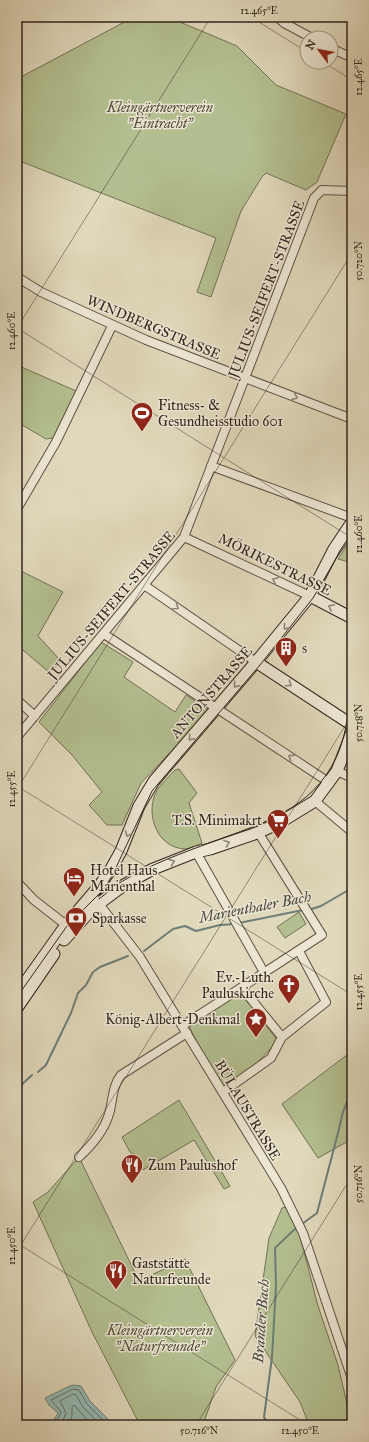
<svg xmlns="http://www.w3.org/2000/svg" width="369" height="1442" font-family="'IM FELL Great Primer',serif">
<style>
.green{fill:#b3bf90;stroke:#727256}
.water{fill:#94bab4;stroke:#6d7e77}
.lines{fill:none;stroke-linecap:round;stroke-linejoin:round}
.shore{stroke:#637068;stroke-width:1}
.stream{stroke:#6d7e77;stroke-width:2}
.minor-casing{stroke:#5e5244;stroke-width:10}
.secondary-casing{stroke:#32251c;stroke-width:13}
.minor{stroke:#ece6d3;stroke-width:8}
.secondary{stroke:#ece6d3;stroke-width:11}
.tram{stroke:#32251c;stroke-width:1}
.oneway{stroke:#8f8678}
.ticks{fill:none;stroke:#32251c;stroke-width:1;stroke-opacity:0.45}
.labels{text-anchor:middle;stroke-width:3;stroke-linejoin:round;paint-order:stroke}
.park-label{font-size:14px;font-style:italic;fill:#524c39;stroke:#ece6d3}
.street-label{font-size:14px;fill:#32251c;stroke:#ece6d3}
.poi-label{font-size:14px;fill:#32251c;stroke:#ece6d3;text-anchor:start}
.water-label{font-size:15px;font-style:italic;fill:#4a4a42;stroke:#ece6d3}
.neatline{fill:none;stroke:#32251c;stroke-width:1.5}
.ticks-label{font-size:10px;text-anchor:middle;fill:#32251c}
</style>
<rect width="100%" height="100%" fill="#e1d9bc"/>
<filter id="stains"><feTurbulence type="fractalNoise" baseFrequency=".005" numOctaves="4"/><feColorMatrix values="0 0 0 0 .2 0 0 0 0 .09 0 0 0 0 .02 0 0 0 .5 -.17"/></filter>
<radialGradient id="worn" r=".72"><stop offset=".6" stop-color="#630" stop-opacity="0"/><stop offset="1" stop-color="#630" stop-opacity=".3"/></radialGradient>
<!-- green -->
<path class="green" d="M134 17H168L237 46 276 85 346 114 317 182 306 190 266 173 262 177 241 211 211 297 197 292 216 238 17 160V79Z
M17 365 76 391 53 438 46 439 17 422Z
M352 538V563L338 559Z
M17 569 63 592 38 636 61 661 50 673 17 645Z
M101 642 133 662 124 677 175 712 186 695 210 711 141 783 122 825H107L89 805 102 792 72 755 39 722Z
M179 769 197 793 189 803 202 843C197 845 190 849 185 849 159 848 147 819 154 797 157 787 168 778 175 770Z
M299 912 306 924 285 938 277 927Z
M240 992 278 1041 253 1067 224 1086 207 1060 188 1025Z
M347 1055 352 1057V1139L318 1158 282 1104Z
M179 1100 230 1186 224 1189 194 1140 143 1170 135 1155 130 1152 122 1137Z
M79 1157 139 1281 185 1259 235 1360 216 1387 203 1425H140L92 1332 33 1202 48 1192Z
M292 1205 318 1306 338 1365 352 1425H309L300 1402 255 1336 269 1238 282 1208Z"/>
<!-- water -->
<path class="water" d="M72 1385 81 1386 90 1401 114 1425H51L58 1413 49 1405 45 1398Z"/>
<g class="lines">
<!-- shore -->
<path class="shore" d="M55 1425 61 1412 51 1400 73 1389 79 1390 87 1404 108 1425
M61 1425 66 1413 60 1401 73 1394 76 1395 83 1407 101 1425
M68 1425 72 1416V1407L74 1405 92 1425"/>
<!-- stream -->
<path class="stream" d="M309 910 321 906 352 888
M239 923 303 910
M144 951 173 929 185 926 196 931 220 925 235 924
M38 1072 46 1065 71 1013 78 993 86 985 93 972 100 967 128 956
M17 1089 32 1075
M302 1224 317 1213 338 1133 343 1112 352 1089
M269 1425 264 1417 272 1357 276 1286 275 1248 297 1227"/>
<!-- minor casing -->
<g class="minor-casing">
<path id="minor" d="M277 17 284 23 312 38
M17 20 24 17
M331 48 352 58
M17 277 41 292 146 340 352 419
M211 466 352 518
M17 509 56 442 112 326
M184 537 310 596
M144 585 256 662
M104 634 330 783
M17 700 35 716
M17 737 184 537 314 198 322 190 352 191
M337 771 352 778
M315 801 352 832
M196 852 261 967
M17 882 34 900 70 928
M96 900 140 957 281 1188 303 1233 352 1379
M242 988 282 1037
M182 1026 322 935 258 832
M223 1092 271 1058 282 1037 326 1002 299 951
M79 1157C92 1145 104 1131 109 1114 113 1101 112 1086 121 1075L187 1033"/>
</g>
<!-- secondary casing -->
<g class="secondary-casing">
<path id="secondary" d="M310 596 352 618
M256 662 352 725
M64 940 93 908 124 885 153 869 196 852 210 849 257 833 279 823 315 801 337 771 352 732
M17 994 66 925 100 885 111 869 121 851 139 806 154 781 256 662 310 596 334 549 352 522
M17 1008 54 954"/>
</g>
<!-- minor -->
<use href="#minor" class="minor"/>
<!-- secondary -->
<use href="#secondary" class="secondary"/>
<!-- tram -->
<path class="tram" d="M99 899C106 894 113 887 121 882 149 865 182 853 212 842 263 823 311 810 336 758 346 737 348 713 352 690
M17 997 67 926 103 890 112 876 152 791 260 665 313 598 337 557 352 536"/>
</g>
<!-- one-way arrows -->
<defs><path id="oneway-chevron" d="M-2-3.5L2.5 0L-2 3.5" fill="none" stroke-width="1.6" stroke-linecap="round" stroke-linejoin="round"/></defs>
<g class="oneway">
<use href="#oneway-chevron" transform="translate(295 397) rotate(21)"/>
<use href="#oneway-chevron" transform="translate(275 580) rotate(-155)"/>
<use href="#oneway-chevron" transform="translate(176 607) rotate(35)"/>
<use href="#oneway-chevron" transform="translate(331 607) rotate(-153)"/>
<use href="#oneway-chevron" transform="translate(286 627) rotate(129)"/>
<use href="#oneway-chevron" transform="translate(289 684) rotate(34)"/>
<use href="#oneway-chevron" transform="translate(236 685) rotate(131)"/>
<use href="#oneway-chevron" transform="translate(191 738) rotate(131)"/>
<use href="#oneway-chevron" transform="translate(291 757) rotate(-147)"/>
<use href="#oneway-chevron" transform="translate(128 834) rotate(112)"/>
<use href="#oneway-chevron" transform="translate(227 843) rotate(-20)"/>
<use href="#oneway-chevron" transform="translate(172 862) rotate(-21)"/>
</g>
<!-- ticks -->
<path class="ticks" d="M251 17 307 52M323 62 352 80M17 328 352 538M17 328 211 17M17 786 352 995M17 789 352 253M17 1243 308 1425M17 1251 352 715M196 1425 352 1176"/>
<!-- icons -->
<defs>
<g id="stadium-pin" transform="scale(1.15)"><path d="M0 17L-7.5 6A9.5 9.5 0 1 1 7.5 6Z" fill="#8f2418" stroke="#ece6d3"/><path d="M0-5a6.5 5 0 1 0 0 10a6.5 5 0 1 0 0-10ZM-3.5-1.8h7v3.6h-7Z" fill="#fff"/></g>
<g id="building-pin" transform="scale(1.15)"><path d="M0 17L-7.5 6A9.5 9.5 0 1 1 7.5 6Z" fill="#8f2418" stroke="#ece6d3"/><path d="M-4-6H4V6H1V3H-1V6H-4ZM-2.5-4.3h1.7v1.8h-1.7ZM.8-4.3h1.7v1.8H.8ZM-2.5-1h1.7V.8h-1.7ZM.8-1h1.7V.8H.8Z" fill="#fff"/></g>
<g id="supermarket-pin" transform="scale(1.15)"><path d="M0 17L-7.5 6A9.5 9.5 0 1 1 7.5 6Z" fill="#8f2418" stroke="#ece6d3"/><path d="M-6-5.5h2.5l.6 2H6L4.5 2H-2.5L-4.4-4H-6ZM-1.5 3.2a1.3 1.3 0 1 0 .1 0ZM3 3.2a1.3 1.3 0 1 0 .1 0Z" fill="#fff"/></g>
<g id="hotel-pin" transform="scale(1.15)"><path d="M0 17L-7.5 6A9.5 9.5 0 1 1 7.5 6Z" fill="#8f2418" stroke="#ece6d3"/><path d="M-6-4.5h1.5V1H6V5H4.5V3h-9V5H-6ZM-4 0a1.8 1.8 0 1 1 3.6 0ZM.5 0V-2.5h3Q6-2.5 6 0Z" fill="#fff"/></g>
<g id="bank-pin" transform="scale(1.15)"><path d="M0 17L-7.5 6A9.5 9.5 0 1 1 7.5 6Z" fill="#8f2418" stroke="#ece6d3"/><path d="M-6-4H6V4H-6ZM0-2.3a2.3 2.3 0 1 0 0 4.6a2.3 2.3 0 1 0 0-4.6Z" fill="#fff"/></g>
<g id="church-pin" transform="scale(1.15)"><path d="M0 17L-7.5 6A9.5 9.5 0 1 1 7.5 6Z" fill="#8f2418" stroke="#ece6d3"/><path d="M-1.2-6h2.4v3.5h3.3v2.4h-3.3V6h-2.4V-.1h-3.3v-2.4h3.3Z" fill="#fff"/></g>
<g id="sight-pin" transform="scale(1.15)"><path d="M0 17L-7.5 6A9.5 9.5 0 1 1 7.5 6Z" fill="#8f2418" stroke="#ece6d3"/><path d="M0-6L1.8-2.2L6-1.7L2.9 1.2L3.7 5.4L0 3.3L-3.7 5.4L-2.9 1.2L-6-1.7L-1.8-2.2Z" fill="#fff"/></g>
<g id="restaurant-pin" transform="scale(1.15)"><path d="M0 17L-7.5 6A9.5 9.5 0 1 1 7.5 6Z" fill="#8f2418" stroke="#ece6d3"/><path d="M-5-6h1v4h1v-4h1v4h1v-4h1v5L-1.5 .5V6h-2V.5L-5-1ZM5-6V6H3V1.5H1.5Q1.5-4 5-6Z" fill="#fff"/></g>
</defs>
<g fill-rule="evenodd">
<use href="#stadium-pin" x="142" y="413"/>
<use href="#building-pin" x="286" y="648"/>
<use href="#supermarket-pin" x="278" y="820"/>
<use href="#hotel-pin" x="74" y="878"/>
<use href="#bank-pin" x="76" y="918"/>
<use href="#church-pin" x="289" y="985"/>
<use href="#sight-pin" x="256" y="1019"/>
<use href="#restaurant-pin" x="132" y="1165"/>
<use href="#restaurant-pin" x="116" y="1271"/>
</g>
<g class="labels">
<!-- park labels -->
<g class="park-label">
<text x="160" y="112">Kleingärtnerverein<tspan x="160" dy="16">"Eintracht"</tspan></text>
<text x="160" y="1335">Kleingärtnerverein<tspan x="160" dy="16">"Naturfreunde"</tspan></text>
</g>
<!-- street labels -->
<g class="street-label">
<text transform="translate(266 289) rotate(-69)" y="5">JULIUS-SEIFERT-STRASSE</text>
<text transform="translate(154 327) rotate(23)" y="5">WINDBERGSTRASSE</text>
<text transform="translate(275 564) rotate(26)" y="5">MÖRIKESTRASSE</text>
<text transform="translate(111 605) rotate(-50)" y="5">JULIUS-SEIFERT-STRASSE</text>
<text transform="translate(211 692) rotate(-49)" y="5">ANTONSTRASSE</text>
<text transform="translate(248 1110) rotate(59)" y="5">BÜLAUSTRASSE</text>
</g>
<!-- poi labels -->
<g class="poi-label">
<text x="158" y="410">Fitness- &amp;<tspan x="158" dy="16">Gesundheisstudio 601</tspan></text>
<text x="302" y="653">s</text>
<text x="262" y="825" text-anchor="end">T.S. Minimakrt</text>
<text x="90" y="875">Hotel Haus<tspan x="90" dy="16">Marienthal</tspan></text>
<text x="92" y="923">Sparkasse</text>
<text x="274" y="982" text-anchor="end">Ev.-Luth.<tspan x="274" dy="16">Pauluskirche</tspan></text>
<text x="240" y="1024" text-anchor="end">König-Albert-Denkmal</text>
<text x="148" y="1170">Zum Paulushof</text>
<text x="132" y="1268">Gaststätte<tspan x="132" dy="16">Naturfreunde</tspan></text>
</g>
<!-- water labels -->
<g class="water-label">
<text transform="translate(255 907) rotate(-11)" y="5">Marienthaler Bach</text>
<text transform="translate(261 1321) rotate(-86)" y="5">Brander Bach</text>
</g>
</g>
<!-- margin -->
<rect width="369" height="1442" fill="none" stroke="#e1d9bc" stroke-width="44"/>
<!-- north arrow -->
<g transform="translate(319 50) rotate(302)"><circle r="19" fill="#ece6d3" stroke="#a2998a"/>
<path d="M0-3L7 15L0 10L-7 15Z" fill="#8f2418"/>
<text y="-6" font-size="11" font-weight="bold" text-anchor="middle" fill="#32251c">N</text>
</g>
<rect x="22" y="22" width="325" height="1398" class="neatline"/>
<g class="ticks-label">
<text x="259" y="14">12.465°E</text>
<text transform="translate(358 77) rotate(-90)" y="4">12.465°E</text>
<text transform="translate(358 261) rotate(-90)" y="4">50.720°N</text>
<text transform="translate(11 331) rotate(-90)" y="4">12.460°E</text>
<text transform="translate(358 534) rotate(-90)" y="4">12.460°E</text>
<text transform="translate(358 723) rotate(-90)" y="4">50.718°N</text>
<text transform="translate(11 789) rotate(-90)" y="4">12.455°E</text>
<text transform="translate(358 992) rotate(-90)" y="4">12.455°E</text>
<text transform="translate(358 1184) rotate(-90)" y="4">50.716°N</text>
<text transform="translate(11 1246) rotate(-90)" y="4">12.450°E</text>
<text x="199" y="1434">50.716°N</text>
<text x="300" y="1434">12.450°E</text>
</g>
<rect width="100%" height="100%" filter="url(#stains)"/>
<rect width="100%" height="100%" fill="url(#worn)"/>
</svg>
